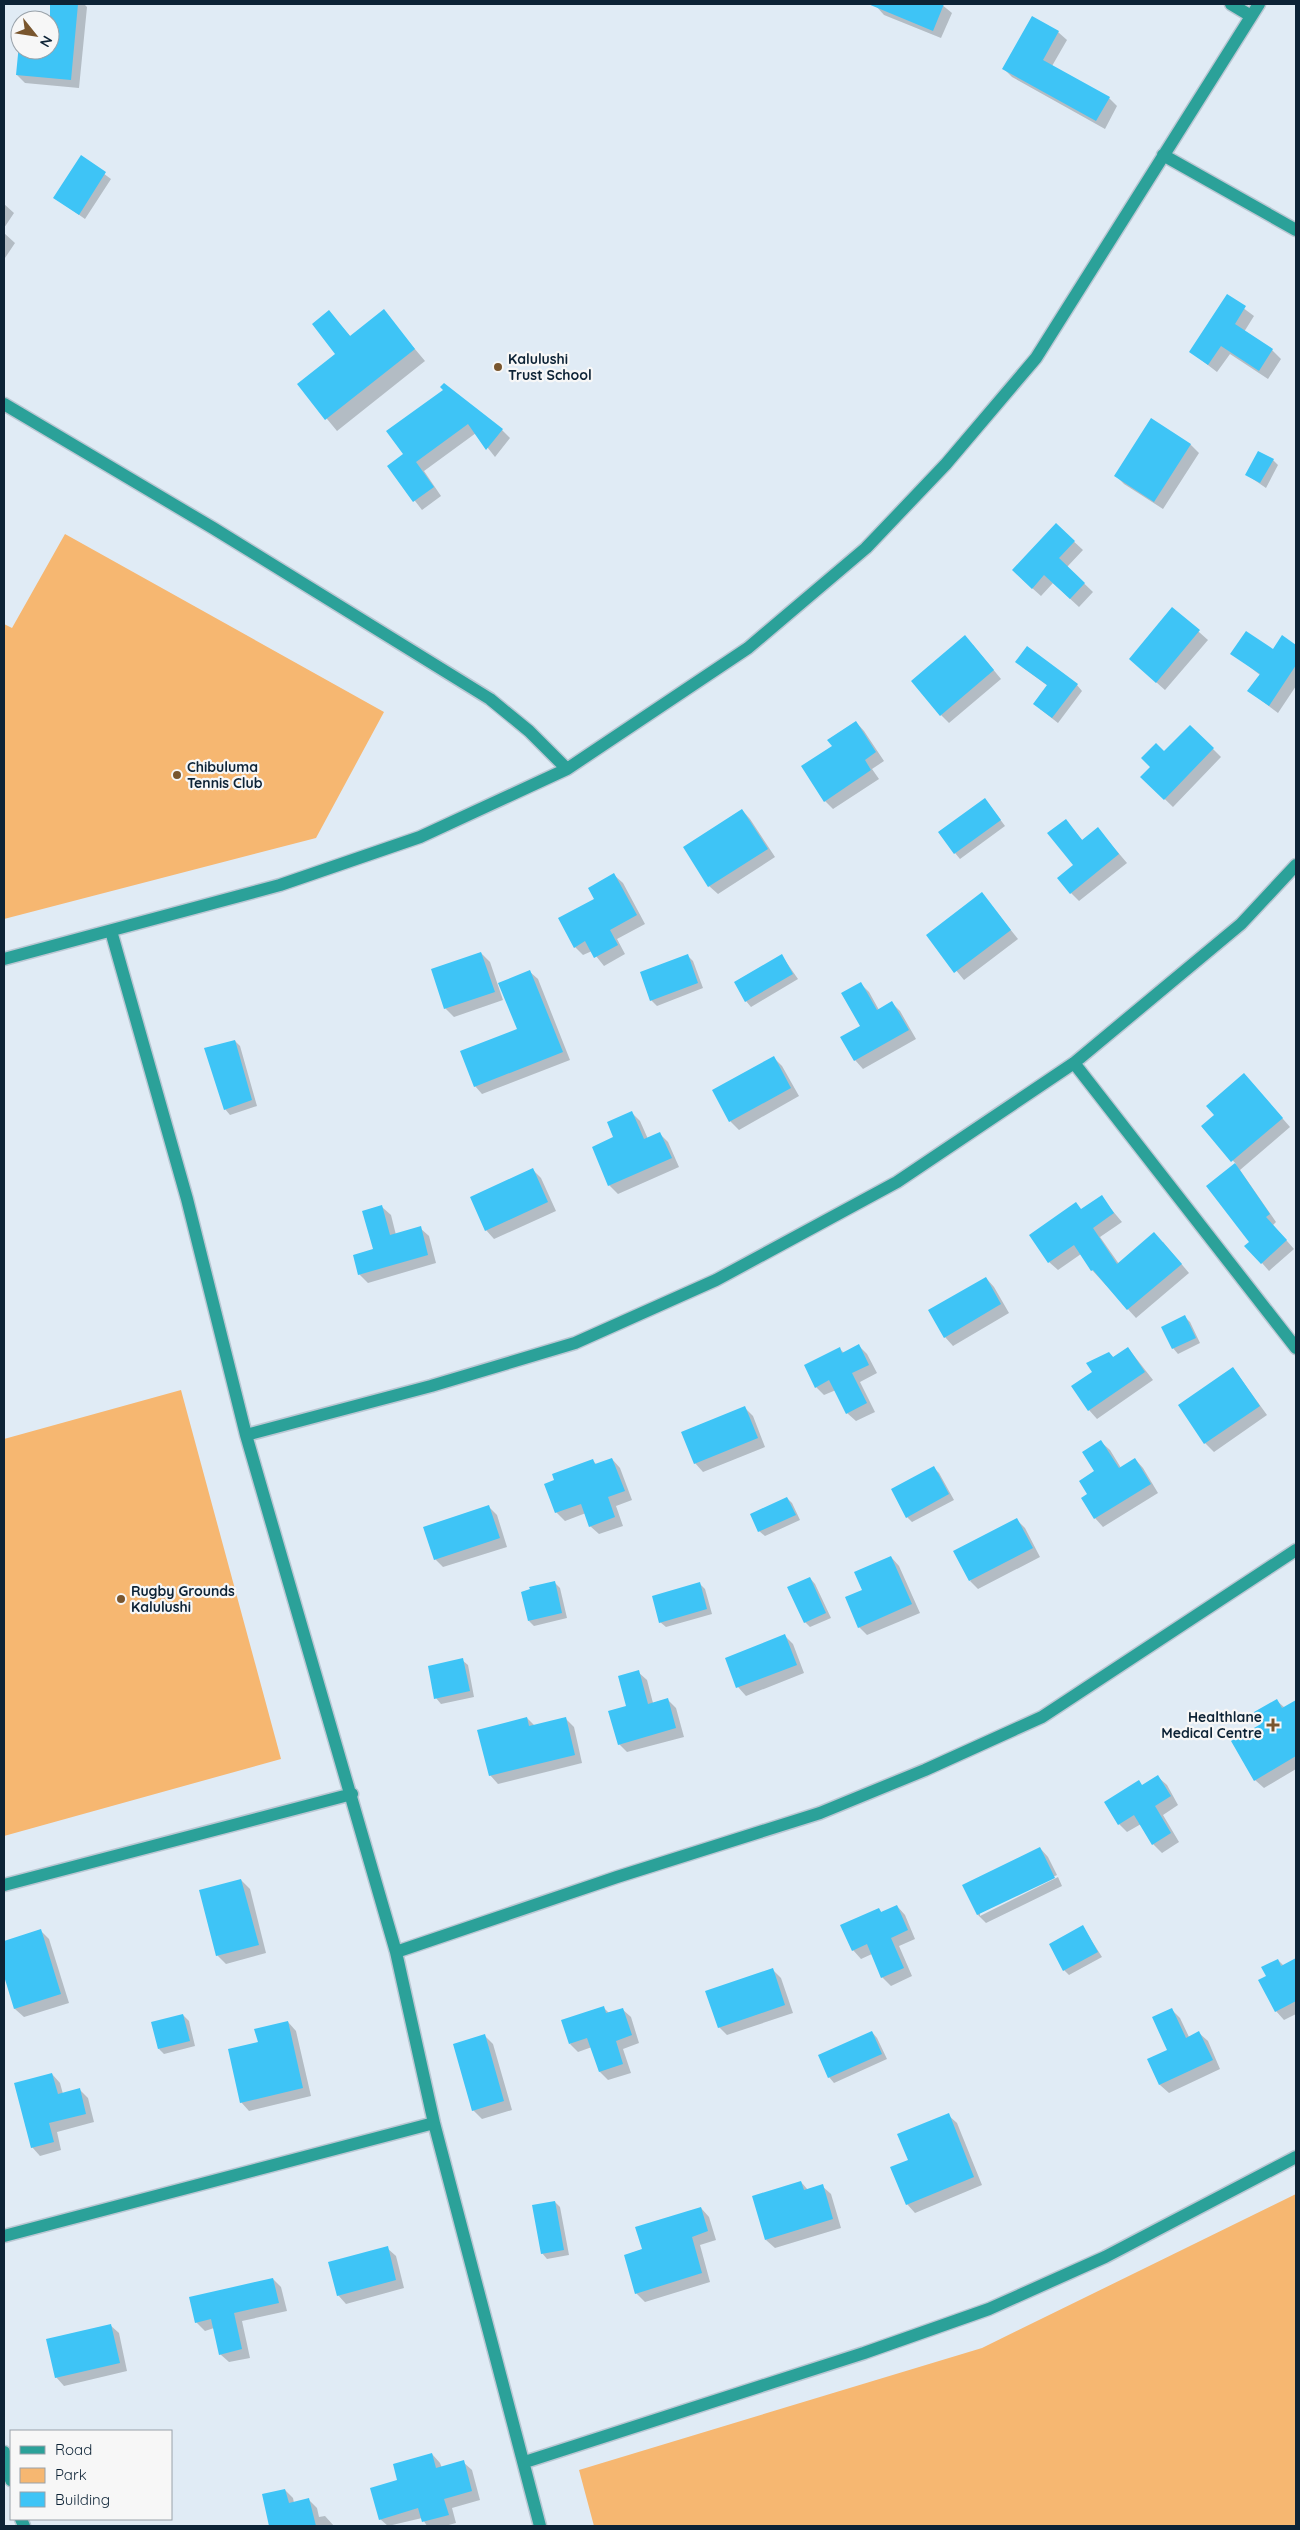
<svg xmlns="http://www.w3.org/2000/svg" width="1300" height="2530" font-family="Quicksand,sans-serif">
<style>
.green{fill:#f6b771}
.shadow{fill:#0003}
.building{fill:#3ec4f6}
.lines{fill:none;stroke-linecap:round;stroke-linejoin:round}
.minor-casing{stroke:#bac7d3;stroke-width:15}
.minor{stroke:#2ba199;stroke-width:12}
.poi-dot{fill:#79562e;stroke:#f7f7f7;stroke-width:2}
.labels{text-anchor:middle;stroke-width:4.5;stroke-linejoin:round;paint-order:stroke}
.poi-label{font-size:14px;font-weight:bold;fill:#0d2336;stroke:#f7f7f7;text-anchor:start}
</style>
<rect width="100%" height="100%" fill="#e0ebf5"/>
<!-- green -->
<path class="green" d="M65 534 384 712 316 838 4 919V624L12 628Z
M181 1390 281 1759 4 1836V1439Z
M1296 2194V2526H594L579 2470 982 2348Z"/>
<!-- shadow -->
<path class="shadow" d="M52 4H84L87 7 79 88 25 83 17 75 20 45V50H50Z
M877 4H941L952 13 941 38 884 15 876 6Z
M1058 32 1067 40 1052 66 1109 98 1117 106 1105 129 1012 77 1004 69Z
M81 157 111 179 85 219 55 198Z
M4 204 14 213 4 228Z
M4 233 15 243 5 258 4 257Z
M1227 296 1254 316 1244 332 1272 350 1281 359 1268 379 1230 354 1217 372 1191 352Z
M383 311 425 361 337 431 299 385 337 354 329 312 351 337Z
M444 390 502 430 510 438 495 457 476 433 424 471 441 496 422 510 388 466 405 455Z
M1190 444 1199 453 1163 509 1124 484 1116 476Z
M1273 460 1278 465 1266 488 1247 475Z
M1056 525 1083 550 1067 567 1093 592 1079 607 1053 583 1041 596 1022 579Z
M1173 609 1208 640 1165 690 1130 659Z
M1282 637 1296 647V686L1278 713 1249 691 1260 675 1232 653 1273 650Z
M973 645 1001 679 949 723 941 715Z
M1022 667 1077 685 1082 691 1058 723 1040 709 1048 686Z
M856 722 864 731 884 761 872 769 879 779 833 809 825 801 833 747Z
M1190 726 1221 757 1173 807 1142 777Z
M985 799 1005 826 960 859 955 853Z
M742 810 750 819 775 857 718 894 709 886Z
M1065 820 1083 841 1098 829 1127 863 1079 901 1071 893 1075 866Z
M614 875 623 883 645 924 617 939 625 954 604 966 592 951 583 955 575 947 596 899Z
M982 894 1018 939 964 980 928 936Z
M481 953 490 962 503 1000 454 1017 445 1008Z
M688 956 693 961 703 988 657 1006 651 1000Z
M782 956 798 979 751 1007 746 1001Z
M530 972 538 979 570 1060 482 1094 475 1086 518 1030Z
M860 983 869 992 879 1010 892 1003 900 1011 916 1039 863 1069 855 1060 862 1026Z
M235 1041 240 1046 257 1106 230 1115 225 1109Z
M774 1058 782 1066 799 1096 739 1130 730 1121Z
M1244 1074 1290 1127 1240 1170 1276 1222 1273 1225 1294 1249 1269 1271 1262 1263 1251 1242 1236 1164 1202 1127 1215 1115Z
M632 1113 640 1121 648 1139 660 1134 668 1142 679 1167 618 1194 609 1185 615 1138Z
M533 1170 541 1178 556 1211 494 1239 486 1230Z
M1101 1197 1122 1222 1100 1237 1119 1264 1163 1242 1189 1273 1136 1318 1092 1270 1081 1254 1058 1270 1049 1262Z
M382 1207 391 1215 396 1235 420 1228 429 1236 436 1263 368 1283 359 1274 374 1250Z
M986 1278 994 1287 1009 1313 953 1346 945 1337Z
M1185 1317 1190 1322 1200 1343 1178 1354 1173 1348Z
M859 1346 867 1354 877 1373 860 1382 875 1412 856 1421 847 1413 836 1390 824 1395 816 1387 839 1348 844 1353Z
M1128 1348 1153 1380 1097 1419 1089 1410 1093 1372 1109 1353 1114 1358Z
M1233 1368 1267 1415 1214 1452 1205 1443 1180 1405Z
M745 1408 753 1416 765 1447 703 1472 695 1463Z
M1101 1442 1110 1450 1121 1468 1135 1459 1143 1468 1158 1493 1103 1527 1095 1518 1089 1495Z
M612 1459 620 1468 632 1500 616 1506 623 1526 599 1534 590 1526 586 1513 565 1521 556 1512 592 1460 597 1465Z
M934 1468 939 1473 954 1500 912 1522 907 1517Z
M787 1498 792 1503 800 1520 765 1536 759 1531Z
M489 1507 497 1515 507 1547 443 1567 435 1559Z
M1017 1520 1025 1528 1040 1557 978 1589 970 1581Z
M891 1557 899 1566 920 1613 867 1635 859 1627Z
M810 1578 815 1584 831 1618 810 1627 805 1622Z
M554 1582 560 1588 567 1618 534 1626 529 1621Z
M700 1584 705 1589 712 1614 666 1627 660 1622Z
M785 1636 793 1644 804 1673 746 1696 738 1687Z
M462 1660 468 1665 474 1697 441 1704 436 1698Z
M638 1672 647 1680 653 1703 667 1699 676 1708 684 1737 627 1752 619 1744Z
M1276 1700 1285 1708 1293 1703 1296 1707V1769L1264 1788 1255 1780 1263 1724Z
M527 1718 535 1726 565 1718 574 1727 582 1763 498 1784 490 1775Z
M1158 1777 1167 1785 1178 1805 1163 1815 1179 1842 1162 1853 1153 1844 1141 1824 1127 1832 1119 1824 1143 1786Z
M1040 1848 1048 1857 1057 1875 980 1913V1916L1058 1877 1062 1886 986 1923 978 1915 964 1885Z
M241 1880 250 1889 266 1953 226 1964 217 1955Z
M897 1906 905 1915 915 1939 899 1946 912 1976 891 1986 882 1977 872 1954 861 1959 853 1950 879 1909 882 1913Z
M1083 1927 1102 1957 1069 1975 1064 1970Z
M40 1930 49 1939 69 2003 24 2017 15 2009 4 1972V1942Z
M1278 1960 1284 1966 1296 1960V2014L1284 2020 1276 2011 1267 1977Z
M772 1969 781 1978 793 2013 727 2035 719 2027Z
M603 2007 609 2013 622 2009 631 2017 639 2043 623 2049 631 2073 608 2080 600 2072 592 2047 578 2052 570 2044Z
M1172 2010 1180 2018 1189 2037 1199 2033 1208 2041 1220 2069 1169 2093 1160 2085 1149 2060 1169 2050Z
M183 2015 189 2021 195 2046 164 2054 159 2049Z
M288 2022 296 2031 311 2096 249 2111 241 2102 259 2043Z
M872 2032 877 2038 887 2059 834 2083 829 2077Z
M484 2035 493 2044 512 2110 482 2119 473 2110Z
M52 2074 60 2083 63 2094 79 2089 88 2098 94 2122 57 2132 61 2150 40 2156 32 2147Z
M948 2115 957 2123 982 2185 915 2213 907 2204 910 2161Z
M801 2182 808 2190 822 2186 831 2194 841 2228 775 2248 766 2240Z
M555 2202 560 2207 569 2255 547 2259 542 2253Z
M701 2208 709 2217 716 2240 700 2245 710 2282 645 2302 636 2293 643 2250Z
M387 2248 396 2256 404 2288 346 2304 338 2295Z
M273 2279 281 2287 287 2311 242 2321 250 2358 229 2362 220 2354 214 2328 205 2331 196 2322Z
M110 2325 119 2333 127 2371 64 2386 56 2377Z
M432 2454 440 2463 442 2468 463 2462 472 2470 480 2500 452 2508 456 2523 445 2526H427L422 2518 388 2526 380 2519 399 2481Z
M285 2490 293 2498 294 2503 309 2500 317 2508 319 2517 325 2516 334 2526H270L263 2495Z"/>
<!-- building -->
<path class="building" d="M50 4H78L71 80 16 75 19 44 20 50H50Z
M868 4H944L933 31Z
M1032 16 1059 31 1043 60 1110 97 1096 121 1002 69Z
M81 155 106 172 79 215 53 198Z
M1227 294 1246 306 1235 324 1273 349 1259 371 1221 346 1208 365 1189 352Z
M384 309 415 349 325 420 297 384 335 354 312 324 329 310 350 336Z
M444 383 503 429 486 450 468 424 416 462 434 487 413 502 387 466 403 454 386 431 443 390 440 387Z
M1151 418 1191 444 1154 502 1114 476Z
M1258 451 1274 459 1260 483 1245 475Z
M1056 523 1075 541 1059 558 1085 583 1070 599 1044 575 1032 589 1012 570Z
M1172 607 1200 630 1156 683 1129 659Z
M1246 631 1273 649 1282 635 1296 645V665L1269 706 1247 691 1260 674 1230 654Z
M965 635 994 670 940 716 911 681Z
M1027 646 1078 684 1052 718 1033 704 1047 685 1015 662Z
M856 721 876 752 865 760 871 770 824 802 801 766 832 746 827 740Z
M1190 725 1214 748 1164 800 1140 777 1150 767 1141 758 1156 743 1164 751Z
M985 798 1001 820 954 854 938 832Z
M742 809 768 849 708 887 683 847Z
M1066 819 1082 840 1098 827 1119 854 1070 894 1057 878 1073 865 1047 833Z
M614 873 637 915 610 930 618 945 594 958 585 941 574 948 558 918 594 899 588 888Z
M982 892 1011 930 954 973 926 935Z
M481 952 495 992 444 1009 431 969Z
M688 954 698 983 650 1001 640 972Z
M782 954 793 974 745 1002 734 982Z
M530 970 563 1052 474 1087 460 1051 517 1029 498 983Z
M861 982 877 1010 892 1001 909 1030 854 1061 840 1037 860 1026 841 993Z
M235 1040 252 1100 224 1110 204 1048Z
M774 1056 791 1088 729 1122 712 1090Z
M1244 1073 1283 1118 1231 1162 1201 1126 1214 1115 1206 1106Z
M632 1111 644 1139 660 1132 672 1158 608 1186 592 1147 613 1137 607 1122Z
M1235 1163 1270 1214 1266 1217 1287 1240 1261 1264 1244 1246 1249 1242 1206 1186Z
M533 1168 548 1202 485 1231 470 1197Z
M1102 1195 1114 1213 1093 1228 1117 1264 1154 1232 1182 1264 1127 1310 1093 1270 1091 1271 1074 1245 1048 1263 1029 1235 1076 1202 1081 1209Z
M382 1205 390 1235 421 1226 428 1255 358 1275 353 1255 373 1249 362 1211Z
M986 1277 1001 1304 944 1338 928 1310Z
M1185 1315 1196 1338 1172 1349 1161 1327Z
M859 1344 869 1365 852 1373 867 1403 846 1414 829 1380 815 1388 804 1365 840 1347 842 1353Z
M1128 1347 1145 1372 1088 1411 1071 1386 1092 1372 1086 1363 1109 1352 1113 1357Z
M1233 1367 1260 1406 1204 1444 1178 1405Z
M745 1406 758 1438 694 1464 681 1432Z
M1101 1440 1119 1468 1135 1458 1151 1484 1094 1519 1081 1498 1087 1494 1079 1481 1094 1471 1082 1452Z
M612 1458 625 1491 608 1497 615 1517 589 1527 581 1504 555 1513 544 1484 554 1480 552 1474 593 1459 595 1464Z
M934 1466 949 1494 906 1518 891 1489Z
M787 1497 796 1515 758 1532 750 1514Z
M489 1505 500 1538 434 1560 423 1527Z
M1017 1518 1033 1548 969 1581 953 1551Z
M891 1556 912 1604 858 1628 845 1597 862 1590 854 1572Z
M810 1577 826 1613 804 1623 787 1587Z
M555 1581 562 1613 528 1621 521 1592 530 1589 529 1587Z
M700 1582 707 1609 659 1623 652 1596Z
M785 1634 797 1665 736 1688 725 1658Z
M463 1658 470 1691 434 1699 428 1666Z
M639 1670 648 1704 668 1698 676 1728 618 1745 608 1711 626 1706 618 1676Z
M1277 1699 1282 1708 1296 1700V1756L1254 1781 1231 1741 1261 1724 1254 1712Z
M527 1717 529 1726 566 1717 575 1755 489 1776 477 1730Z
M1158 1775 1171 1796 1155 1806 1171 1833 1152 1845 1134 1815 1118 1825 1104 1802 1139 1780 1142 1785Z
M1040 1847 1055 1878 977 1915 962 1885Z
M241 1879 259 1945 216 1956 199 1890Z
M897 1905 908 1930 891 1938 904 1968 881 1978 867 1944 852 1951 840 1925 879 1908 881 1912Z
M1083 1925 1098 1952 1063 1971 1049 1944Z
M41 1929 61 1994 14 2009 4 1976V1941Z
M1296 1958V2001L1275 2012 1258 1980 1266 1976 1261 1967 1278 1959 1281 1966Z
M773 1968 785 2005 718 2028 705 1991Z
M604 2006 606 2013 623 2008 632 2035 616 2041 623 2064 599 2072 587 2038 569 2044 561 2020Z
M1172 2008 1186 2038 1199 2031 1213 2060 1159 2085 1147 2059 1167 2050 1152 2017Z
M183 2014 190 2041 158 2049 151 2022Z
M288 2021 303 2088 240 2103 228 2049 258 2042 254 2029Z
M872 2031 882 2054 828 2078 818 2055Z
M485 2034 504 2101 472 2111 453 2044Z
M52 2073 58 2094 80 2088 86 2114 49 2123 54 2142 31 2148 14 2083Z
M949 2113 974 2177 906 2205 890 2167 908 2160 897 2134Z
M801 2181 804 2190 823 2184 833 2219 765 2240 752 2196Z
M555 2201 564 2250 541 2254 532 2205Z
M701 2207 708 2231 692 2237 702 2273 635 2294 624 2255 642 2249 635 2227Z
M388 2246 396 2280 337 2296 328 2262Z
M273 2278 279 2303 234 2313 242 2349 219 2355 211 2319 195 2323 189 2297Z
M111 2324 120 2363 55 2378 46 2339Z
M432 2453 436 2468 464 2460 472 2491 444 2499 449 2515 422 2522 418 2508 379 2520 370 2488 397 2480 393 2464Z
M285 2489 289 2503 309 2498 316 2526H269L262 2494Z"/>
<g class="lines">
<!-- minor casing -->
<g class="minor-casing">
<path id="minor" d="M1231 4 1251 16
M1163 155 1296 230
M4 404 213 528 490 699 529 731 567 769
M111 931 187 1199 246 1435 396 1952 434 2123 540 2526
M4 959 280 885 420 837 567 769 748 648 866 548 946 464 1036 358 1259 4
M1074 1063 1296 1348
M246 1435 431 1386 575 1343 716 1280 897 1182 1074 1063 1241 924 1296 865
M4 1885 352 1794
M396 1952 617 1877 820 1813 925 1770 1042 1717 1296 1550
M4 2236 434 2123
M4 2452 11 2480
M525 2462 864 2353 989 2309 1105 2257 1296 2157
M21 2519 24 2526"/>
</g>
<!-- minor -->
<use href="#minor" class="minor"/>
</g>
<!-- markers -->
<g class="poi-dot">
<circle cx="498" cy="367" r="5"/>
<circle cx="177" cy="775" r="5"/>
<circle cx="121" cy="1599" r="5"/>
<path d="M1270.5 1717.5h5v5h5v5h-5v5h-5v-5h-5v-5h5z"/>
</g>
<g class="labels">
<!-- poi labels -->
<g class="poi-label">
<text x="508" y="364">Kalulushi<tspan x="508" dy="16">Trust School</tspan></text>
<text x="187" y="772">Chibuluma<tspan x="187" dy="16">Tennis Club</tspan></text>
<text x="131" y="1596">Rugby Grounds<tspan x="131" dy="16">Kalulushi</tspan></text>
<text x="1262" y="1722" text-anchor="end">Healthlane<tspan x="1262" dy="16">Medical Centre</tspan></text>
</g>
</g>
<!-- border -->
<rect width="1300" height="2530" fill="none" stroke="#0d2336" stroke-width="10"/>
<!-- legend -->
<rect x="10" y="2430" width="162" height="90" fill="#f7f7f7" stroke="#99a2aa"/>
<rect x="20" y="2446" width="25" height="8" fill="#2ba199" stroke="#99a2aa"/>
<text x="55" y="2455" font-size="15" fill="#0d2336">Road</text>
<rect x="20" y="2468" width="25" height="15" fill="#f6b771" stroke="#99a2aa"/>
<text x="55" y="2480" font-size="15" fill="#0d2336">Park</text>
<rect x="20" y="2492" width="25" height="15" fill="#3ec4f6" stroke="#99a2aa"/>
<text x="55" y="2505" font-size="15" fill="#0d2336">Building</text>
<!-- north arrow -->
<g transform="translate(35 35) rotate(120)"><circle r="24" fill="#f7f7f7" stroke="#99a2aa"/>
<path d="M0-4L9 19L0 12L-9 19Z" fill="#79562e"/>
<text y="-8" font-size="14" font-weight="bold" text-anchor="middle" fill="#0d2336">N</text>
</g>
</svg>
